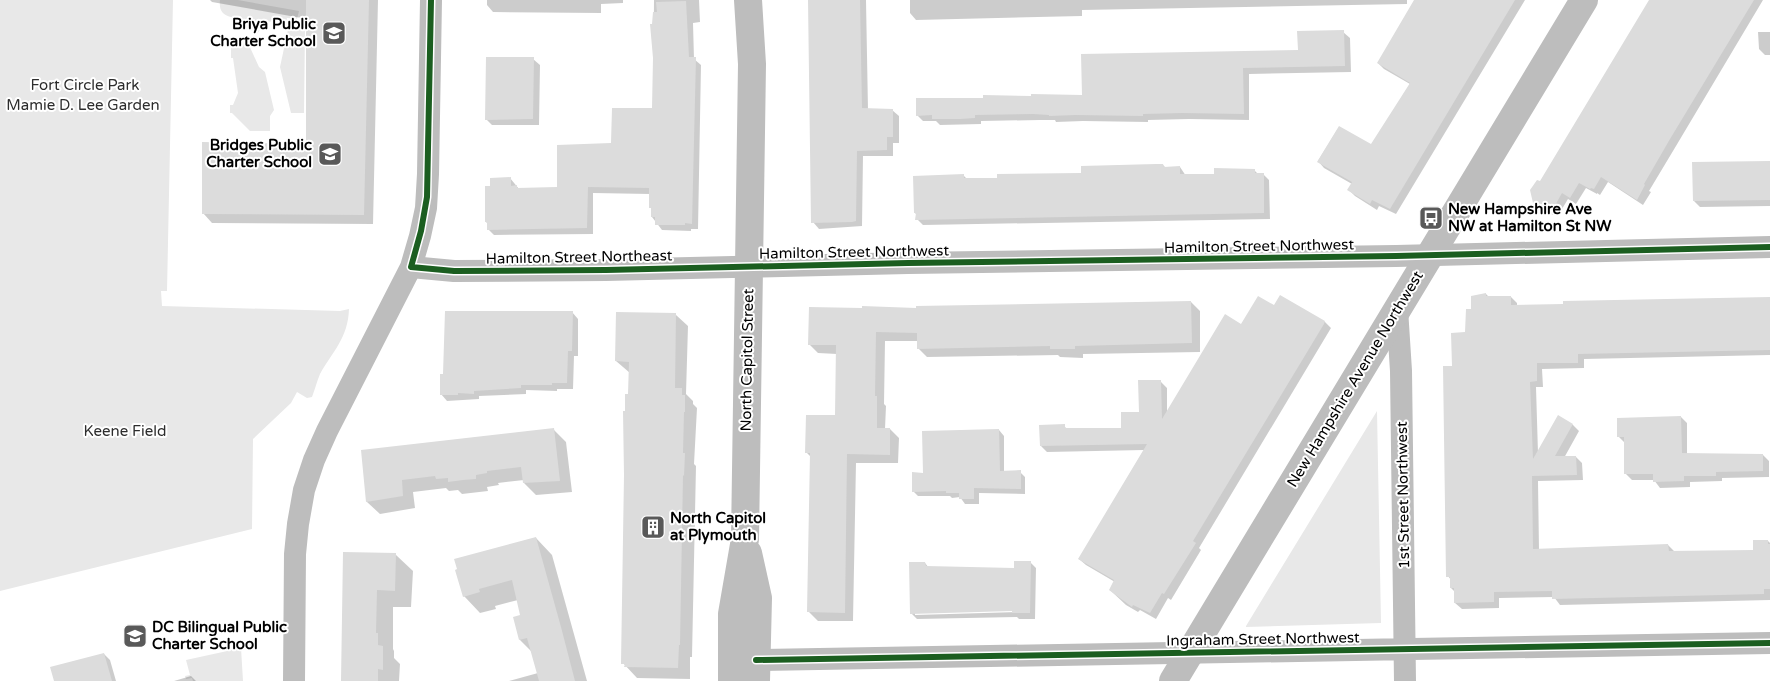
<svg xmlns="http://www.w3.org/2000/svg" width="1770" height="681" font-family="'Varela Round',sans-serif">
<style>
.green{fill:#e8e8e8}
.shadow{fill:#0003;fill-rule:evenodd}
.building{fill:#dcdcdc}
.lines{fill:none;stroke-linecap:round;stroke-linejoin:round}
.minor{stroke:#bdbdbd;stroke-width:22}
.major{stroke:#bdbdbd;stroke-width:28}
.cycleway-casing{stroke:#fff;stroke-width:9}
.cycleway{stroke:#1b5e20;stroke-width:6}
.labels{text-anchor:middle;stroke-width:4;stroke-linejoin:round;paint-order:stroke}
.poi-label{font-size:15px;font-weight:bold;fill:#000;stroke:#fff;text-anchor:start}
.park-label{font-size:15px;fill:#2d2d2d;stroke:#fff}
.street-label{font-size:15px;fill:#000;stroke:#fff}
</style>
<rect width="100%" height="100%" fill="#fff"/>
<!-- green -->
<path class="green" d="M0 0H173L167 291H161L162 306 340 311 349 309C348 338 333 351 320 374 317 381 315 389 312 397L307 398 297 392 291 403 253 439 252 529 0 591Z
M220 0H238L299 11 297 19 287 18 286 23C269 20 267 19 257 34L242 25 244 20C231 16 218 18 220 0Z
M289 25 305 27 304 113H291L280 67Z
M239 36 249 41 248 43 259 67 265 72 274 110 270 116V131H250L232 113H230V105H233L238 93 233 58H231V46Z
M1377 411 1381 623 1246 627V626Z
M241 648 243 681H193L192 678 186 679 185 676 190 675 186 660Z"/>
<!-- shadow -->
<path class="shadow" d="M210 0H378L373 224 212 223 203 213 307 145V19L212 2Z
M487 0H623V3L601 4V13L493 12 487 5Z
M654 0H699L700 22 693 23 694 59 701 65 698 229H691V231L662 230 652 217 650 194 593 193V234L494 235 488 229V224L486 222 491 187 510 178 519 189 558 188 653 109Z
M809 0H866L868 110H892L899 116V143H893V156H863L862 226 819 229 813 222Z
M910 0H1407V4L1082 10V16L916 20 910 13Z
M1416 0H1525L1396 214 1379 206 1377 210 1355 196 1349 190 1352 184 1324 168 1318 161 1339 127 1371 146 1410 84 1384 69 1378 63Z
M1651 0H1763L1676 146 1649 191 1651 192 1643 205 1608 182 1600 195 1597 193V194L1586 188 1576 204 1568 199 1559 214 1553 215 1541 209 1534 203 1541 183Z
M1343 32 1350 38 1351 72 1249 74V120L1189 119 1148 120V122L1083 121 1056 122 1055 120H1040L981 121V124L940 125 936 121H923L917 115 1083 97 1299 51Z
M1758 32H1770V55H1765L1759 49Z
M533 59 540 65 539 125H492L486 119Z
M1770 162V206L1700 207 1694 201Z
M1163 165 1166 168 1180 167 1186 176 1215 175 1254 170 1258 174H1263L1269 180 1270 219 923 225 917 219V215L915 213 963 175 967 179 1083 175Z
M1486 294 1489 297H1511L1517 303V306L1770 299V355L1584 359V368L1542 369 1543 387H1536L1538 453 1558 417 1573 425 1579 431 1564 458 1576 457 1582 463 1583 480 1538 481 1539 550 1668 545 1674 551H1754L1768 541 1770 543V600L1560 605 1554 597 1499 598V608L1462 609 1455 603V592L1451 588V580L1448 576 1454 367 1466 333 1472 310V297Z
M1191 302 1200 311V352L1083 354V358L1060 357 1058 355 927 357 918 348V341H885L884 404 886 406 885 429H890L899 438 898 463H856L853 621H818L809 612 812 458 807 453 836 417 837 354 818 353 809 344 918 309Z
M1274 306 1325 322 1331 328 1199 548 1201 550 1171 600 1168 598 1156 619 1140 610 1138 612 1126 605 1110 590 1115 582 1086 565 1079 559 1144 450 1047 452 1041 446 1064 426 1068 430 1123 429 1140 413 1161 382 1167 388V412L1241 326Z
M572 312 578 319V356H574L573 389H557V391L526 390V394L479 396V399L447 401 441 394 445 376Z
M676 315 688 326 686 394 693 401V404L697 408 694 464 696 466 692 657H690V679L637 678 623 663 626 413 629 395 630 373 616 361Z
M1681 417 1687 423V454L1763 455 1769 461V477L1722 478V481L1690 482V487L1660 488 1654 480H1632L1625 473V443L1618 436Z
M554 430 566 442 572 492 536 495 524 483V480L498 483 499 485 487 487 488 491 462 494 458 490 449 491 446 488 413 492 415 508 380 514 367 502 362 451Z
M999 430 1004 436V472H1020L1025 477V494L979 493V504H965L960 497 952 498 950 496H918L913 491 925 474Z
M536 538 552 555 587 681H509L538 673 532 652 520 640 514 618 522 615 518 600 495 606 496 609 480 613 464 596Z
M344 554 396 555 413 571 411 607H393V649L394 651V658L400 664 399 681H342Z
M1030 562 1036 568 1035 619H1019L1017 617 917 619 911 613 925 563 929 568 1015 569ZM1018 610V612L915 615V612Z
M104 654 110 660 116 681H55Z
M191 676 196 681H174Z"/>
<!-- building -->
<path class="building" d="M306 0H369L364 215 202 214V142L306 144Z
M808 0H860L862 108 893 109V137H887V150L857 151 856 221 852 222 811 223Z
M1414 0H1515L1390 209 1372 200 1370 204 1347 190 1352 182 1317 162 1339 126 1371 144 1410 83 1377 63Z
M1649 0H1754L1670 139 1644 184 1645 185 1637 200 1601 177 1594 189 1591 188 1590 189 1579 183 1570 198 1562 193 1553 209H1546L1533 203 1530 190 1537 180 1540 181Z
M686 1 689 57H696L692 224 685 223V225H655V217H651V208H649V188L588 187 587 228 487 230V222H485V186H490V178L511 177V186L517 185V188L557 187V145L611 143 612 108H652L653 58 650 24H652L653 12H657L656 2Z
M1344 30 1345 66 1243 68 1244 114 1182 113 1143 114V116L1076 115 1049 116V115L1033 114 975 115V118L960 119H932V115L916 116V98H983V95L1031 96V94L1082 95 1081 54 1298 50 1297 31Z
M486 57H534L533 119 485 120Z
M1770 161V200L1693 201 1692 162Z
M1156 164H1163L1164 167 1180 166V174H1214V168L1255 169V173H1264V213L915 220 916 213H914L913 176 964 174V178H997V174L1081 173V166Z
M1486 293V296H1511V305L1563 304V301L1770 297V350L1578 354V363H1537V381L1530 382 1533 459 1558 415 1573 424 1555 456H1576L1577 475 1532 476 1533 549 1668 544 1669 551 1753 550V540H1768V544H1770V589H1764V594L1552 599V591L1494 592V602L1454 603V588H1450V577H1446L1443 366H1452L1451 333 1465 332 1466 309H1471V296Z
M1280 295 1325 321 1324 324 1193 541 1196 543 1164 594 1162 593 1150 613 1133 605 1132 607 1109 590 1114 580 1078 559 1147 444 1040 446 1039 425 1065 424V428H1121V412H1139L1138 380H1161L1162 419 1225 314 1241 324 1258 296 1274 305Z
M1191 301 1192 343 1075 346V349H1050V346L917 349V333L876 332 875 396H877V428H890V455L847 454 845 613 807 612 810 453H805L806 415H835L836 345H808L809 307 862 308V306L916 308V306Z
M445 311H573L572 351H568L567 383H552V385H521V388L474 391V394L458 393V395H440V374H443Z
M616 312 676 313 675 388H682V395H685V412H684L683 453H685L684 476 683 475 680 645H679L678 668 624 667 625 664H621L624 475 623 411H625V394H628L629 362 615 361Z
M1681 416 1682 453 1763 454V471L1716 472V476H1684V481L1653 482V474H1624V437H1617V418Z
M554 428 560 481 523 483 521 467 487 471V473L476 475V479L463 480 448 482V478L436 479 435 476 402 480 403 496 366 502 361 450Z
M999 429 1000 471 1021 470V489L974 488V499H959V493H946V491L912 492V472L923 473 922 431Z
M536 537 561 627 575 681H539L527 638 519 640 513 617 520 615 512 580 479 589 480 592 463 597 455 570 457 569 454 559Z
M343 552 396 553 395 591 377 590 376 633H378V645L383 646V670L378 669V681H341Z
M1014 561H1031L1030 613H1012V611L910 614 909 562H925L926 566 1014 568Z
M104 653 112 681H54L50 667Z"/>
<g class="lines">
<!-- minor -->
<path class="minor" d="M411 267 454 271 606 270 908 263 1396 256 1770 247
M1397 309 1401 371 1405 681
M756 660 1770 643
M294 681 295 554 298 524 304 490 314 460 327 431 411 267 420 236 426 208 428 174 431 0"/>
<!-- major -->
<path class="major" d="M748 553 758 598 756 681
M732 681V614L745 539 752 64 748 0
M1173 681 1584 0"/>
<!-- cycleway casing -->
<g class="cycleway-casing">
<path id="cycleway" d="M431 0 427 197 421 231 411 267 454 271 606 270 908 263 1396 256 1770 247
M756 660 1770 643"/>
</g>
<!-- cycleway -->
<use href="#cycleway" class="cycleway"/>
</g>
<!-- icons -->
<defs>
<g id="school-square" transform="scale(1.25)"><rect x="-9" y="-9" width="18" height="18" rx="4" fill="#595959" stroke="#fff"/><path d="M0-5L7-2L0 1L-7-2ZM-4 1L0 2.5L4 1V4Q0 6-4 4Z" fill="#fff"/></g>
<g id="bus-square" transform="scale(1.25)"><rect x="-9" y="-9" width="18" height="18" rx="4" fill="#595959" stroke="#fff"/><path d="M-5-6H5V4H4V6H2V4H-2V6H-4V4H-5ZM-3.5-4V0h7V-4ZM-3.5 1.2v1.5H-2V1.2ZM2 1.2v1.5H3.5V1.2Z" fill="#fff"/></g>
<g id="building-square" transform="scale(1.25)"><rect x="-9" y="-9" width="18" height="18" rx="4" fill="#595959" stroke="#fff"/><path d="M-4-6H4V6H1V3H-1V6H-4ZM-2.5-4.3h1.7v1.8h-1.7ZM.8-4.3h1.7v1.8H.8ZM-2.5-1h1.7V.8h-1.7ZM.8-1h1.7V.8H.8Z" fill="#fff"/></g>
</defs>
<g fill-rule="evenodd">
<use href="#school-square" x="334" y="33"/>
<use href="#school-square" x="330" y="154"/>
<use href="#bus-square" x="1431" y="218"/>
<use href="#building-square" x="653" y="527"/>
<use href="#school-square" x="135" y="636"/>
</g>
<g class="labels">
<!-- poi labels -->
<g class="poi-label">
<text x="316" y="29" text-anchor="end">Briya Public<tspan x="316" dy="17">Charter School</tspan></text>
<text x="312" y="150" text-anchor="end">Bridges Public<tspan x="312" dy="17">Charter School</tspan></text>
<text x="1448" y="214">New Hampshire Ave<tspan x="1448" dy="17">NW at Hamilton St NW</tspan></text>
<text x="670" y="523">North Capitol<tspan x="670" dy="17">at Plymouth</tspan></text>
<text x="152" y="632">DC Bilingual Public<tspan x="152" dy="17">Charter School</tspan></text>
</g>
<!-- park labels -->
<g class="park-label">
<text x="85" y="90">Fort Circle Park</text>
<text x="83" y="110">Mamie D. Lee Garden</text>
<text x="125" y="436">Keene Field</text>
</g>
<!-- street labels -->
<g class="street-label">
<text transform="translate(1259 246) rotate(-1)" y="5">Hamilton Street Northwest</text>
<text transform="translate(854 252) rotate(-1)" y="5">Hamilton Street Northwest</text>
<text transform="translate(579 257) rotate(-1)" y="5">Hamilton Street Northeast</text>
<text transform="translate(747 360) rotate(-89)" y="5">North Capitol Street</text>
<text transform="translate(1355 379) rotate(-59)" y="5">New Hampshire Avenue Northwest</text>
<text transform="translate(1403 495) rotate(-91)" y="5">1st Street Northwest</text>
<text transform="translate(1263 639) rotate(-1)" y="5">Ingraham Street Northwest</text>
</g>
</g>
</svg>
